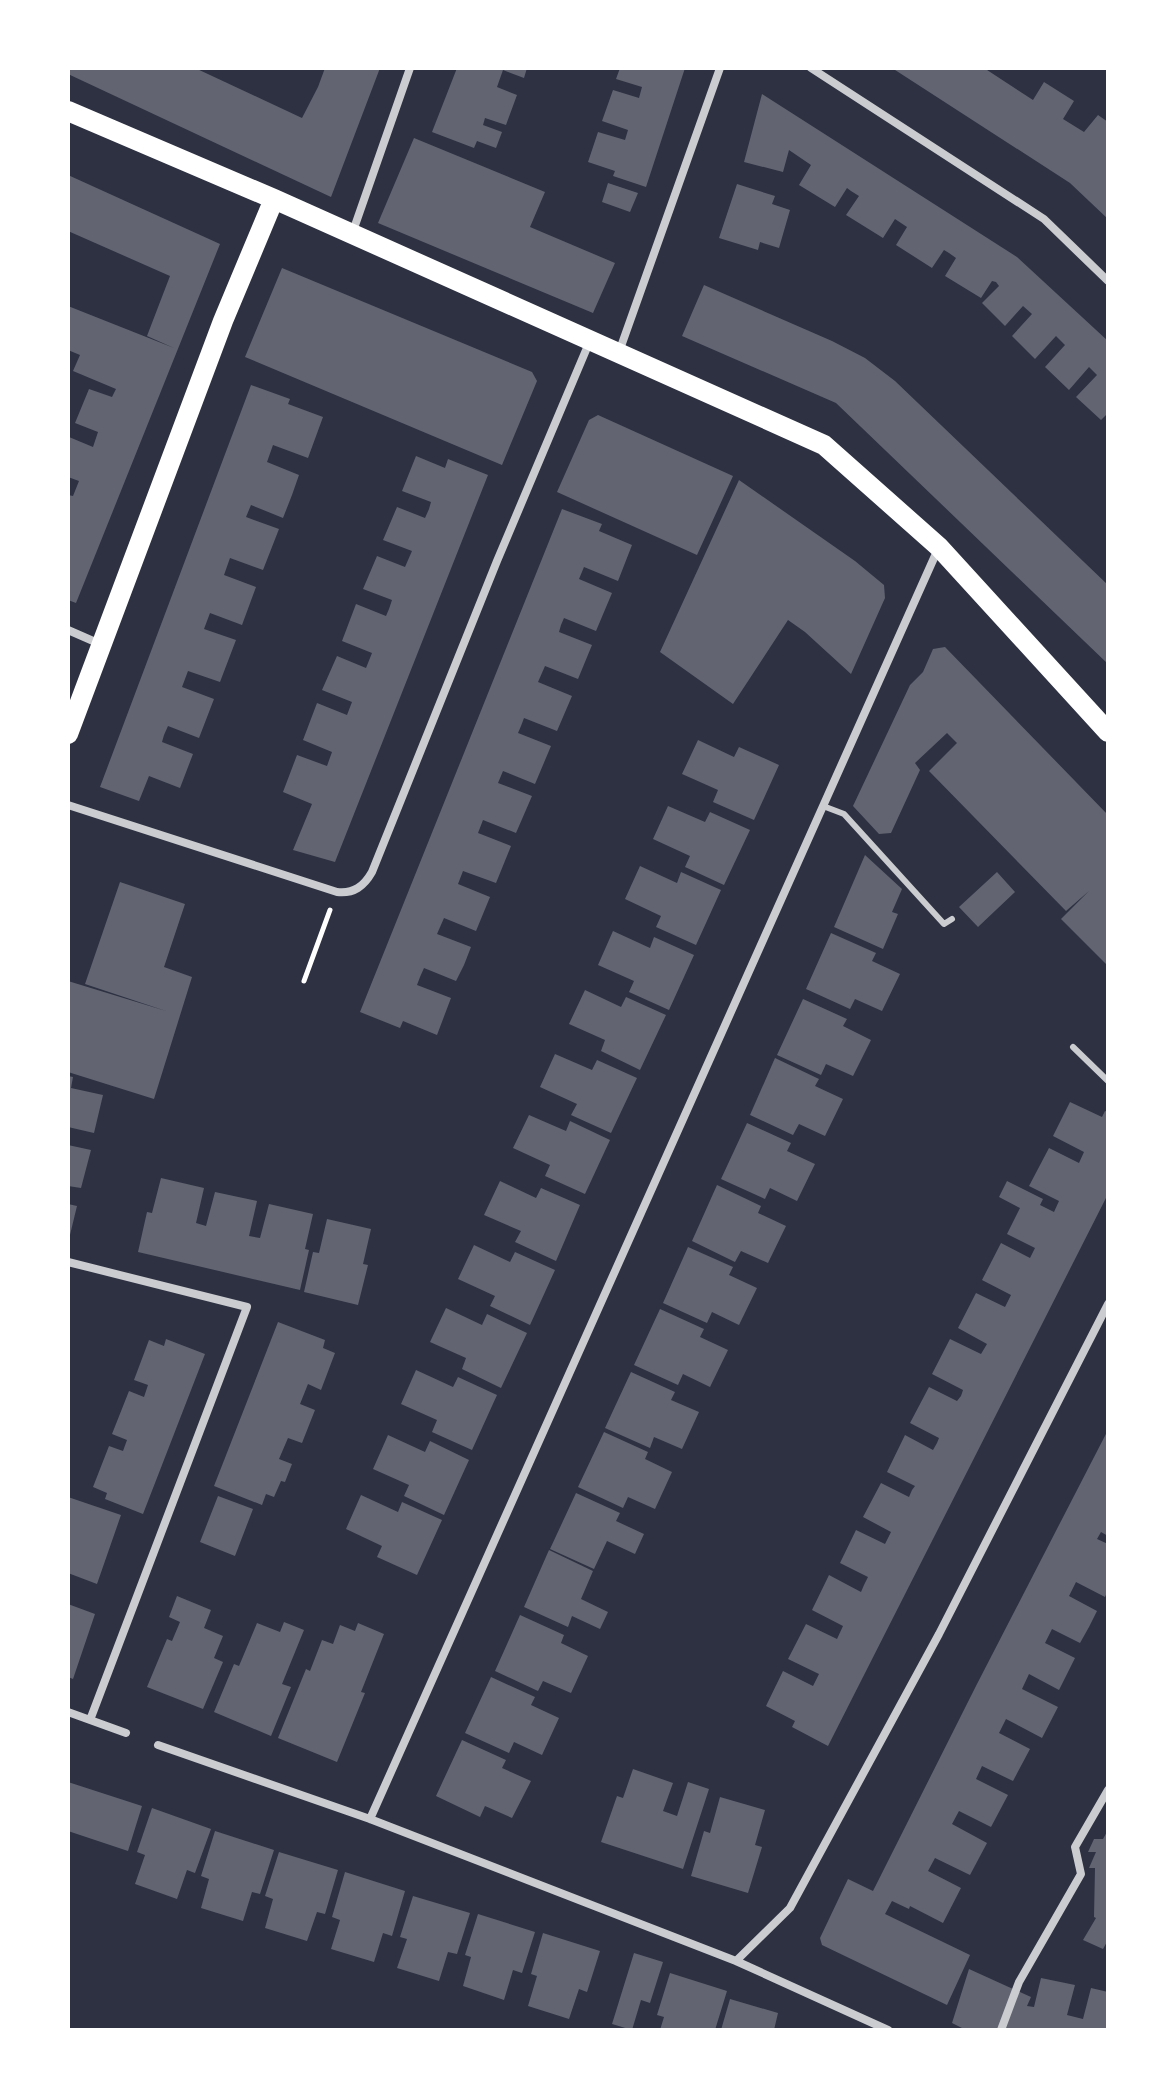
<svg xmlns="http://www.w3.org/2000/svg" width="1176" height="2098" font-family="'Titillium Web',sans-serif">
<style>
.building{fill:#626471}
.lines{fill:none;stroke-linecap:round;stroke-linejoin:round}
.path{stroke:#fff;stroke-width:5}
.service{stroke:#caccd0;stroke-width:6}
.minor{stroke:#caccd0;stroke-width:8}
.primary{stroke:#fff;stroke-width:20}
</style>
<rect width="100%" height="100%" fill="#2d3142"/>
<!-- building -->
<path class="building" d="M68 68H195L302 118 318 87 325 68H380L331 197 68 74Z
M457 68H527L524 78 503 70 497 87 517 95 506 125 485 118 483 125 502 132 496 148 477 141 474 148 432 132Z
M620 68H685L646 187 613 176 615 171 588 162 598 132 625 140 628 130 602 121 613 90 639 98 642 87 616 79Z
M892 68H984L1033 100 1044 82 1074 101 1063 119 1084 132 1098 115 1108 122V219L1070 183Z
M762 94 1017 257 1108 341V413L1101 420 1076 397 1097 375 1089 367 1069 390 1045 367 1065 345 1056 336 1035 359 1012 336 1032 314 1023 306 1005 326 982 303 999 286 996 282 992 281 981 298 945 276 956 258 949 253 944 250 932 268 896 245 907 227 895 219 883 238 846 215 859 196 851 191 847 188 835 207 799 185 811 165 789 150 783 172 744 162Z
M414 138 545 192 530 227 615 263 593 313 378 223Z
M68 175 220 244 76 603 68 600V495L73 496 79 481 68 477V439L69 437 93 447 98 432 75 423 89 389 112 397 116 389 73 371 80 355 68 350V306L174 348 147 336 170 276 68 231Z
M608 183 638 193 630 212 602 202Z
M737 184 775 196 772 204 790 210 779 248 760 242 758 250 719 238Z
M282 268 532 372 537 381 502 465 245 357Z
M704 285 832 341 865 358 895 381 1108 585V664L836 403 682 336Z
M251 385 290 399 288 404 323 417 308 458 273 445 267 462 299 475 292 495 283 518 251 505 246 517 279 529 263 570 230 558 224 575 256 587 242 625 210 613 204 629 236 640 220 682 188 671 182 687 214 699 199 738 168 726 164 735 162 742 193 754 180 788 149 776 139 801 100 787Z
M598 415 733 476 697 555 557 492 589 420Z
M416 456 445 468 448 459 488 475 335 862 293 850 312 804 283 792 297 755 327 766 332 752 303 740 317 703 347 715 352 702 322 690 337 656 366 668 372 653 342 641 356 604 386 616 389 609 392 600 363 589 377 556 405 567 412 551 383 540 397 507 425 518 429 509 431 502 402 491Z
M739 480 855 561 884 585 885 598 851 674 805 632 788 620 733 704 660 652Z
M562 509 602 524 599 531 632 545 618 581 584 567 579 579 612 593 596 631 564 618 561 625 559 632 592 645 578 679 545 666 538 682 572 696 557 731 524 718 521 726 518 733 551 746 535 784 503 771 498 783 532 796 516 833 483 820 478 833 511 846 496 883 463 871 458 884 490 897 476 931 444 918 437 934 471 947 464 965 456 981 424 968 420 977 417 985 451 998 437 1035 403 1021 400 1028 360 1012Z
M945 647 1108 815V966L1061 919 1089 891 1066 911 929 771 957 743 947 733 915 763 920 770 891 833 879 834 853 806 910 685 923 672 933 649Z
M698 740 734 757 739 747 779 765 754 820 713 802 718 790 682 774Z
M668 806 705 822 710 812 750 830 724 885 685 867 690 856 653 839Z
M865 855 902 889 892 912 898 914 883 949 834 927Z
M640 866 677 883 681 872 721 890 696 945 656 927 661 916 625 899Z
M997 872 1015 892 978 927 959 907Z
M120 882 185 904 164 967 192 977 154 1099 68 1072V981L166 1011 85 984Z
M613 931 650 948 654 937 694 955 669 1010 629 992 634 981 598 965Z
M831 933 876 953 872 961 900 974 882 1011 855 999 850 1009 806 989Z
M585 990 621 1007 626 997 666 1015 640 1070 601 1051 605 1040 569 1024Z
M803 999 847 1019 843 1026 871 1040 853 1076 826 1064 821 1075 777 1055Z
M555 1054 592 1070 597 1060 637 1078 611 1133 571 1115 577 1104 540 1087Z
M775 1058 819 1079 815 1086 843 1099 825 1136 799 1124 793 1135 750 1115Z
M68 1076 73 1077 71 1088 103 1095 94 1133 68 1127Z
M1070 1102 1102 1117 1105 1111 1108 1112V1194L828 1746 792 1727 795 1721 766 1706 783 1671 813 1686 819 1674 788 1659 806 1624 837 1639 843 1626 812 1610 829 1575 861 1592 864 1585 868 1577 840 1563 856 1530 885 1544 891 1532 863 1517 881 1483 909 1497 912 1490 915 1486 887 1472 905 1435 933 1450 937 1443 939 1438 910 1423 929 1387 957 1401 961 1396 963 1390 932 1374 950 1339 981 1354 987 1344 958 1328 976 1293 1005 1307 1011 1295 982 1280 1001 1243 1030 1258 1035 1248 1007 1234 1020 1208 999 1197 1007 1181 1043 1199 1040 1205 1054 1212 1059 1201 1029 1186 1049 1148 1079 1163 1084 1152 1053 1136Z
M529 1115 566 1131 570 1121 610 1140 585 1194 545 1176 550 1165 513 1148Z
M747 1123 791 1143 787 1151 815 1164 797 1201 770 1188 765 1199 721 1179Z
M68 1145 91 1150 81 1188 68 1186Z
M161 1178 204 1188 196 1223 206 1226 215 1192 257 1201 249 1236 260 1238 269 1204 313 1214 305 1249 309 1250 300 1290 138 1252 147 1212 152 1213Z
M500 1181 536 1198 541 1188 580 1205 556 1261 515 1242 521 1231 484 1215Z
M717 1185 761 1206 758 1213 786 1226 768 1263 741 1251 735 1262 692 1241Z
M68 1204 77 1206 69 1239H68Z
M327 1219 371 1229 363 1264 368 1265 358 1305 304 1292 313 1252 319 1253Z
M474 1245 510 1262 515 1252 555 1270 530 1325 490 1306 495 1296 458 1279Z
M688 1247 733 1267 729 1275 757 1288 739 1325 712 1312 707 1323 663 1303Z
M446 1308 482 1325 487 1314 527 1333 501 1388 462 1369 466 1358 430 1342Z
M660 1309 704 1329 700 1337 728 1350 710 1387 683 1374 678 1385 634 1365Z
M278 1322 325 1340 323 1348 335 1353 321 1390 308 1384 300 1404 315 1410 302 1443 288 1438 279 1459 292 1464 285 1482 281 1481 274 1497 266 1494 262 1505 214 1486Z
M166 1339 205 1354 143 1514 105 1499 107 1493 93 1487 109 1446 123 1451 127 1440 112 1434 129 1391 144 1397 148 1385 134 1380 149 1340 164 1346Z
M416 1370 453 1387 458 1377 497 1395 472 1450 432 1432 437 1420 401 1404Z
M631 1372 675 1392 671 1400 699 1412 682 1449 654 1437 650 1448 605 1428Z
M1108 1430V1536L1101 1532 1097 1539 1108 1544V1590L1105 1597 1076 1582 1069 1596 1097 1611 1089 1627 1080 1643 1052 1629 1045 1643 1075 1658 1059 1690 1029 1674 1022 1689 1058 1707 1042 1738 1006 1719 999 1733 1030 1749 1013 1781 982 1766 976 1779 1008 1795 991 1827 959 1811 952 1824 987 1843 970 1875 935 1858 928 1871 961 1888 943 1923 910 1906 909 1909 892 1901 885 1914 970 1955 947 2005 822 1945 820 1938 848 1879 873 1891 977 1684Z
M604 1432 648 1452 645 1459 672 1472 655 1509 628 1497 623 1508 578 1487Z
M388 1435 425 1452 430 1441 469 1460 444 1515 404 1496 409 1485 373 1469Z
M576 1493 620 1513 616 1521 644 1534 635 1554 607 1541 594 1569 550 1549Z
M361 1495 398 1512 402 1502 442 1520 417 1575 377 1557 382 1546 346 1529Z
M218 1496 253 1509 235 1556 200 1542Z
M68 1497 121 1515 97 1584 68 1573Z
M549 1550 593 1571 581 1599 608 1612 600 1629 572 1616 568 1627 524 1607Z
M177 1596 211 1610 204 1628 223 1636 214 1658 223 1662 203 1709 147 1687 167 1639 172 1641 180 1622 169 1617Z
M68 1604 95 1614 73 1679 68 1677Z
M520 1615 564 1635 561 1643 588 1656 571 1693 543 1681 538 1691 495 1671Z
M284 1622 304 1630 282 1684 291 1687 271 1736 214 1712 234 1664 239 1666 257 1623 280 1632Z
M358 1623 384 1634 361 1692 365 1693 337 1762 278 1738 306 1669 310 1671 322 1640 333 1644 340 1625 355 1631Z
M491 1677 535 1697 531 1705 559 1718 542 1755 514 1742 509 1753 465 1733Z
M462 1740 506 1760 502 1768 531 1781 512 1818 485 1806 480 1817 436 1796Z
M633 1769 673 1783 663 1811 677 1816 688 1782 709 1789 683 1869 601 1842 617 1796 623 1798Z
M68 1782 142 1806 128 1851 68 1831Z
M720 1797 765 1810 755 1845 762 1847 748 1893 691 1876 704 1831 710 1833Z
M152 1808 211 1829 195 1873 187 1870 177 1899 135 1884 145 1855 137 1852Z
M1108 1830V1940L1103 1949 1083 1940 1096 1918 1094 1917 1095 1868H1089L1096 1852H1088L1094 1839H1103Z
M215 1831 274 1850 260 1894 252 1892 243 1921 201 1908 209 1879 201 1876Z
M279 1852 338 1870 325 1914 317 1912 307 1941 265 1928 273 1899 265 1896Z
M345 1872 405 1891 392 1936 383 1933 374 1962 331 1949 340 1920 332 1917Z
M413 1896 470 1913 457 1954 448 1952 439 1981 397 1968 407 1939 400 1937Z
M478 1914 535 1932 522 1973 513 1970 504 2000 463 1986 471 1957 465 1955Z
M543 1933 600 1951 587 1992 579 1989 569 2019 528 2006 537 1976 531 1974Z
M634 1953 663 1962 650 2003 641 2000 632 2030 612 2024Z
M969 1969 1031 1997 1027 2006 1034 2007 1041 1978 1075 1985 1067 2015 1083 2019 1091 1988 1108 1992V2030H966L952 2023Z
M670 1973 727 1991 715 2030H660L664 2017 657 2015Z
M730 1999 778 2013 774 2030H721Z"/>
<g class="lines">
<!-- path -->
<path class="path" d="M304 981 330 910"/>
<!-- service -->
<path class="service" d="M823 806 844 814 944 924 952 919
M1073 1047 1108 1081"/>
<!-- minor -->
<path class="minor" d="M811 68 1044 219 1108 281
M352 234 410 68
M619 352 720 68
M68 630 100 644
M68 805 337 892C354 894 364 886 372 872L497 561 589 343
M68 1262 247 1307 90 1720
M68 1712 126 1733
M158 1745 370 1819 736 1961 888 2030
M370 1819 938 549
M736 1961 790 1908 939 1634 1108 1304
M1001 2030 1019 1982 1081 1874 1075 1847 1108 1790"/>
<!-- primary -->
<path class="primary" d="M68 111 274 199 824 445 939 547 1108 732
M68 734 223 321 274 199"/>
</g>
<!-- border -->
<rect width="1176" height="2098" fill="none" stroke="#ffffff" stroke-width="140"/>
</svg>
